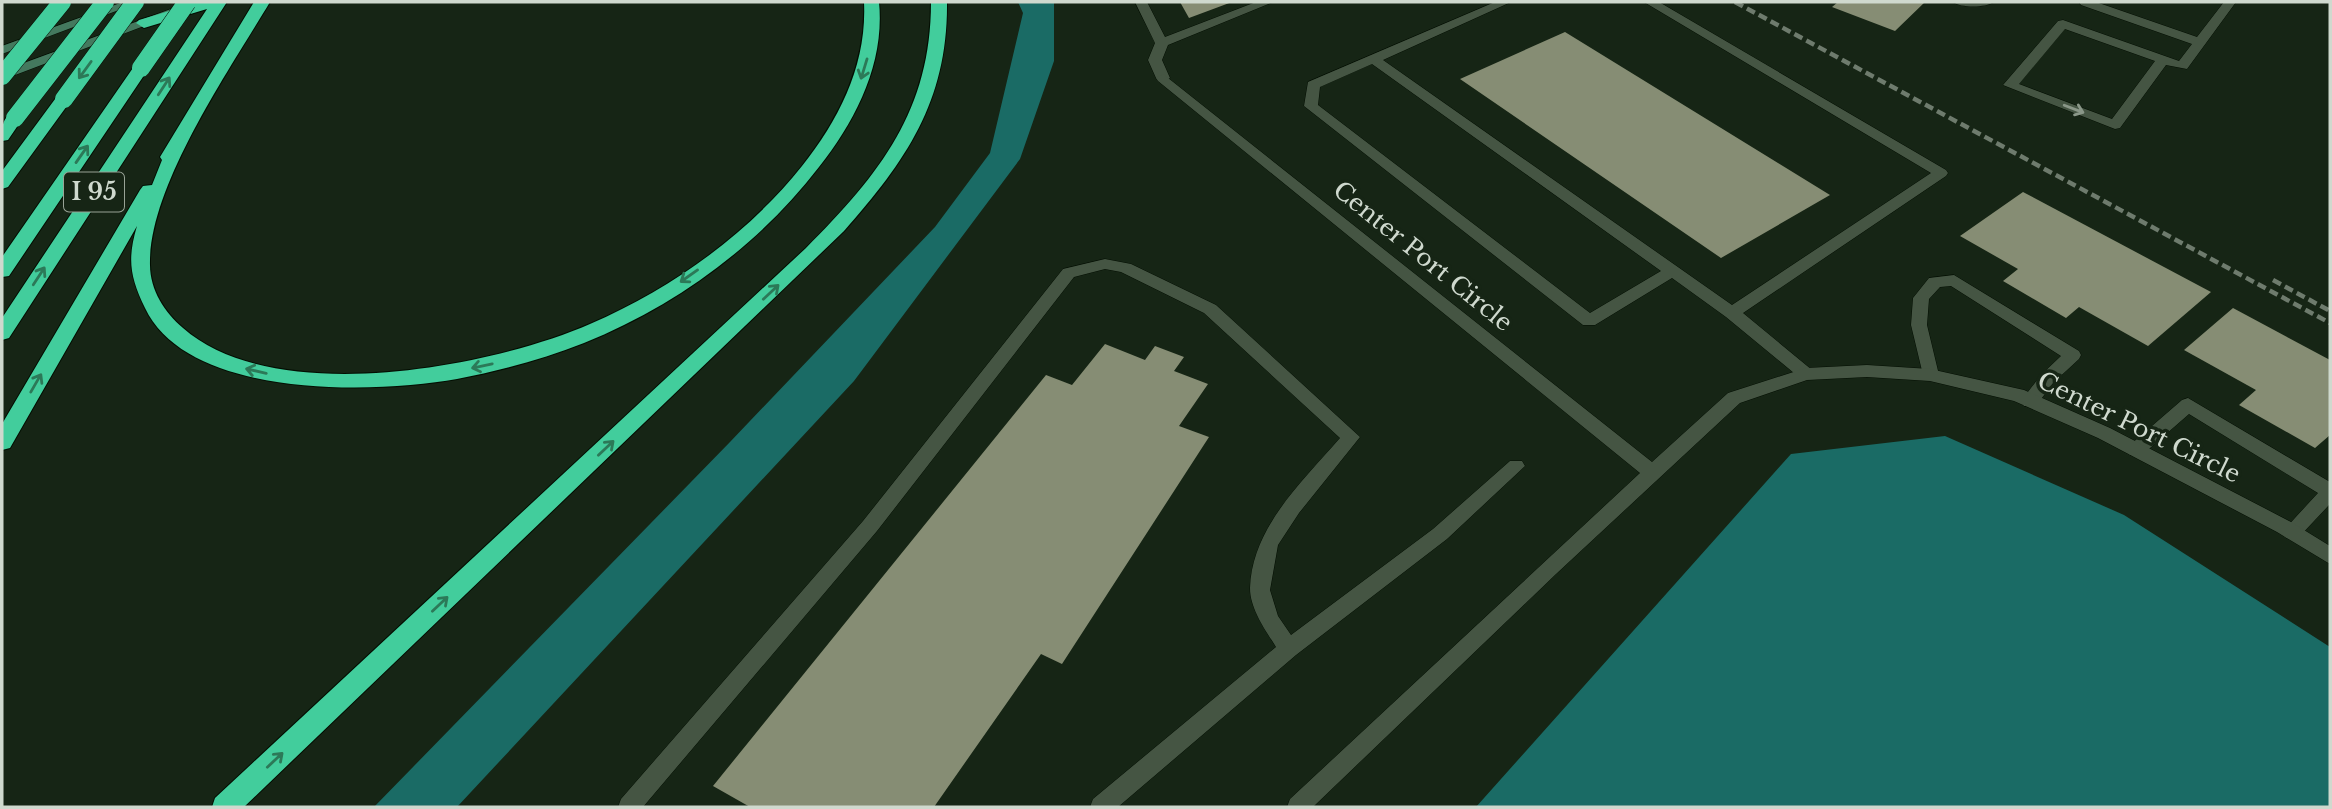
<svg xmlns="http://www.w3.org/2000/svg" width="2332" height="809" viewBox="0 0 2332 809" font-family="'Libre Baskerville',serif">
<style>
.water{fill:#1a6b65}
.building{fill:#868d74}
.lines{fill:none;stroke-linecap:round;stroke-linejoin:round}
.lane-casing{stroke:#030e02;stroke-width:1}
.street-casing{stroke:#030e02;stroke-width:1}
.secondary-casing{stroke:#030e02;stroke-width:1}
.highway-casing{stroke:#030e02;stroke-width:2}
.lane{fill:#455543;fill-rule:evenodd}
.street{fill:#455543;fill-rule:evenodd}
.secondary{fill:#44795e;fill-rule:evenodd}
.highway{fill:#42cd9c;fill-rule:evenodd}
.rail{stroke:#6e7b6d;stroke-width:4.5;stroke-dasharray:9 4.5;stroke-linecap:butt}
.highway-bridge-casing{stroke:#030e02;stroke-width:19;stroke-linecap:butt}
.highway-bridge{stroke:#42cd9c;stroke-width:18}
.oneway{stroke:#2c7958}
.oneway2{stroke:#8a9788}
.labels{text-anchor:middle;dominant-baseline:central;stroke-width:7;stroke-linejoin:round;paint-order:stroke}
.shield{fill:#162515;stroke:#98a396;stroke-width:2}
.shield-label{font-size:23px;font-weight:bold;fill:#cfd9ce}
.street-label{font-size:24px;fill:#cfd9ce;stroke:#162515}
</style>
<rect width="100%" height="100%" fill="#162515"/>
<path class="water" d="M 1018,2 L 1054,2 L 1054,61 L 1020,159 L 854,381 L 457,807 L 374,807 L 730,442 L 935,227 L 990,153 L 1023,13 Z
M 1945,436 L 2124,515 L 2330,647 L 2330,807 L 1476,807 L 1791,454 Z"/>
<path class="building" d="M 1180,2 L 1232,2 L 1189,18 Z
M 1838,2 L 1925,2 L 1895,31 L 1832,7 Z
M 1565,32 L 1830,195 L 1721,258 L 1460,79 Z
M 2023,192 L 2211,292 L 2148,346 L 2079,307 L 2066,318 L 2003,281 L 2018,269 L 1960,236 Z
M 2233,308 L 2330,360 L 2330,435 L 2315,448 L 2239,405 L 2256,390 L 2184,350 Z
M 1105,344 L 1145,360 L 1155,346 L 1184,357 L 1174,371 L 1208,384 L 1179,426 L 1209,437 L 1062,664 L 1041,654 L 934,807 L 750,807 L 713,786 L 1046,375 L 1072,385 Z"/>
<g class="lines">
<g class="lane-casing">
<path id="lane" d="M 1135,2 L 1147,2 L 1165,37 L 1256,2 L 1273,2 L 1168,45 L 1162,60 L 1170,78 L 1163,82 L 1156,78 L 1148,60 L 1155,43 Z
M 1495,2 L 1511,2 L 1383,60 L 1732,305 L 1931,173 L 1644,2 L 1659,2 L 1946,170 L 1948,173 L 1946,176 L 1743,313 L 1812,370 L 1815,374 L 1812,378 L 1800,378 L 1726,317 L 1672,278 L 1595,325 L 1583,325 L 1304,106 L 1308,82 ZM 1372,64 L 1661,271 L 1590,313 L 1318,105 L 1320,87 Z
M 1953,2 L 1994,2 C 1985,8 1961,8 1953,2 Z
M 2079,2 L 2096,2 L 2197,37 L 2224,2 L 2236,2 L 2187,69 L 2166,65 L 2120,128 L 2115,129 L 2003,85 L 2058,21 L 2063,20 L 2179,61 L 2192,44 L 2081,5 ZM 2065,29 L 2155,61 L 2112,119 L 2019,84 Z
M 1105,259 L 1131,264 L 1216,305 L 1360,437 L 1299,513 L 1278,545 L 1270,590 L 1278,616 L 1291,635 L 1433,529 L 1510,461 L 1522,461 L 1525,466 L 1447,539 L 1296,655 L 1118,807 L 1090,807 L 1093,799 L 1276,647 C 1266,631 1250,609 1250,588 C 1252,527 1303,481 1340,438 L 1204,313 L 1121,272 L 1105,269 L 1074,277 L 877,531 L 643,807 L 618,807 L 621,799 L 863,521 L 1063,269 Z
M 1954,275 L 2079,351 L 2081,355 L 2079,359 L 2053,383 L 2036,406 L 2024,406 L 2021,401 L 2041,375 L 2061,356 L 1951,286 L 1940,287 L 1929,299 L 1927,325 L 1939,375 L 1936,379 L 1924,379 L 1911,325 L 1913,298 L 1929,278 Z
M 2188,398 L 2330,482 L 2330,504 L 2299,537 L 2292,540 L 2285,537 L 2282,532 L 2318,493 L 2189,414 L 2142,455 L 2130,455 L 2127,450 L 2130,445 L 2182,400 Z"/>
</g>
<g class="street-casing">
<path id="street" d="M 1163,74 L 1652,462 L 1728,393 L 1806,368 L 1867,365 L 1930,369 L 2024,390 L 2110,428 L 2291,522 L 2330,546 L 2330,564 L 2277,532 L 2098,438 L 2014,401 L 1930,381 L 1867,377 L 1807,380 L 1740,403 L 1556,574 L 1313,807 L 1287,807 L 1290,799 L 1640,473 L 1158,81 L 1156,78 Z"/>
</g>
<g class="secondary-casing">
<path id="secondary" d="M 123,2 L 140,2 L 2,54 L 2,46 Z
M 190,2 L 207,2 L 2,80 L 2,71 Z"/>
</g>
<g class="highway-casing">
<path id="highway" d="M 199,2 L 227,2 L 9,338 L 2,340 L 2,318 L 207,9 L 144,28 L 136,23 L 139,20 Z
M 254,2 L 270,2 C 230,69 148,187 150,265 C 150,290 165,313 183,328 C 274,408 489,368 590,324 C 671,289 747,235 802,166 C 840,118 867,64 864,2 L 879,2 C 885,63 856,120 819,167 C 759,245 676,306 584,343 C 543,359 500,371 457,379 C 373,394 188,399 145,308 C 130,277 127,259 137,226 L 10,448 L 2,450 L 2,424 L 140,190 L 143,186 L 152,185 L 162,160 L 160,157 Z
M 931,2 L 947,2 C 948,100 907,160 844,231 L 244,807 L 212,807 L 215,798 L 806,248 C 880,174 931,110 931,2 Z
M 141,63 L 149,68 L 9,276 L 2,277 L 2,257 L 135,65 Z
M 64,94 L 72,99 L 8,187 L 2,189 L 2,171 L 58,95 Z
M 15,113 L 23,118 L 8,140 L 2,141 C 2,129 1,116 15,113 Z"/>
</g>
<use href="#lane" class="lane"/>
<use href="#street" class="street"/>
<use href="#secondary" class="secondary"/>
<use href="#highway" class="highway"/>
<path class="rail" d="M 1735,2 L 2330,323
M 2273,280 L 2330,311"/>
<g class="highway-bridge-casing">
<path id="highway-bridge" d="M 141,68 L 187,2
M 2,76 L 62,2
M 64,99 L 135,2
M 15,118 L 105,2"/>
</g>
<use href="#highway-bridge" class="highway-bridge"/>
</g>
<defs><path id="oneway-shaft" d="M-6 0H5M1.5-3L5.5 0L1.5 3" fill="none" stroke-width="1.6" stroke-linecap="round" stroke-linejoin="round" transform="scale(1.75)"/></defs>
<g class="oneway">
<use href="#oneway-shaft" transform="translate(864 69) rotate(107)"/>
<use href="#oneway-shaft" transform="translate(85 70) rotate(126)"/>
<use href="#oneway-shaft" transform="translate(164 86) rotate(-57)"/>
<use href="#oneway-shaft" transform="translate(82 154) rotate(-55)"/>
<use href="#oneway-shaft" transform="translate(39 276) rotate(-57)"/>
<use href="#oneway-shaft" transform="translate(689 276) rotate(145)"/>
<use href="#oneway-shaft" transform="translate(771 292) rotate(-43)"/>
<use href="#oneway-shaft" transform="translate(482 366) rotate(168)"/>
<use href="#oneway-shaft" transform="translate(256 371) rotate(-167)"/>
<use href="#oneway-shaft" transform="translate(36 383) rotate(-60)"/>
<use href="#oneway-shaft" transform="translate(606 448) rotate(-43)"/>
<use href="#oneway-shaft" transform="translate(440 604) rotate(-43)"/>
<use href="#oneway-shaft" transform="translate(275 760) rotate(-43)"/>
</g>
<use class="oneway2" href="#oneway-shaft" transform="translate(2074 109) rotate(21)"/>
<g class="labels">
<rect class="shield" x="64" y="172.5" width="60" height="39" rx="5"/>
<g class="shield-label">
<text x="94" y="192">I 95</text>
</g>
<g class="street-label">
<text transform="translate(1423 256) rotate(39)">Center Port Circle</text>
<text transform="translate(2139 427) rotate(26)">Center Port Circle</text>
</g>
</g>
<rect width="2332" height="809" fill="none" stroke="#cfd9ce" stroke-width="7"/>
</svg>
